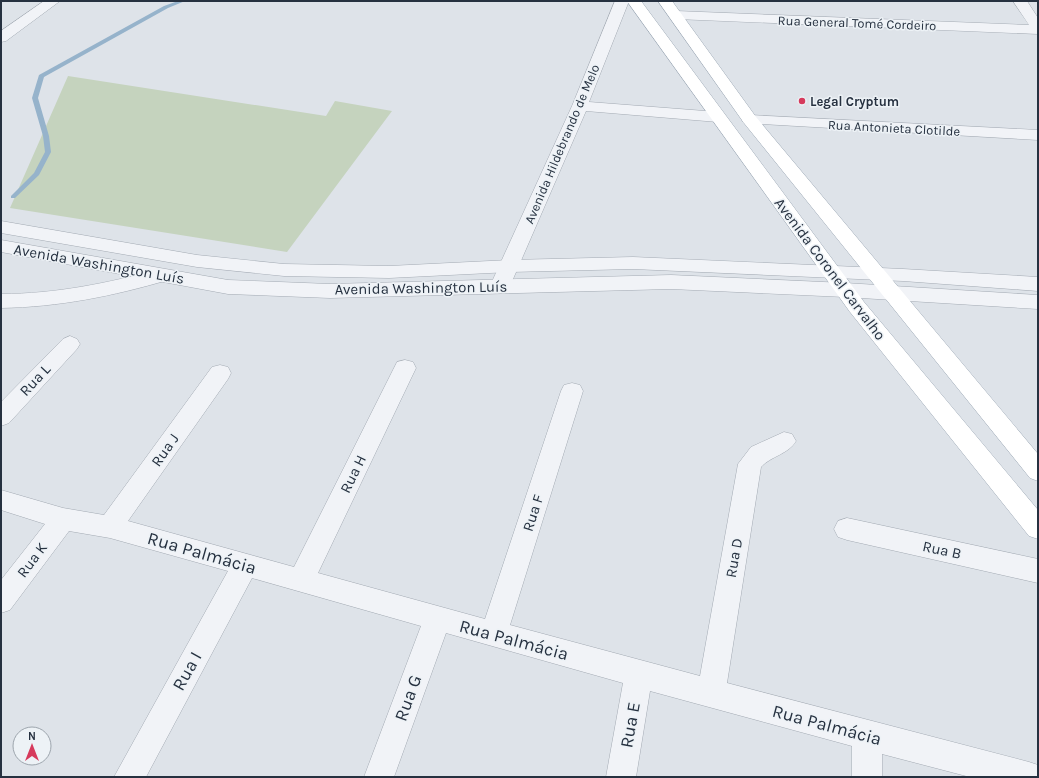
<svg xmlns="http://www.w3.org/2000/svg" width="1039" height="778" viewBox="0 0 1039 778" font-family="Karla,sans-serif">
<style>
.green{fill:#c5d3be}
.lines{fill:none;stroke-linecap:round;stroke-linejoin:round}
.stream{fill:#96b3cb;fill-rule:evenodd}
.minor-casing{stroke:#a3aab3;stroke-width:1}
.tertiary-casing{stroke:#a3aab3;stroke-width:1}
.primary-casing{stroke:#9ca8b5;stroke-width:1}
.minor{fill:#f1f3f7;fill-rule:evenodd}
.tertiary{fill:#f1f3f7;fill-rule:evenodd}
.primary{fill:#fff;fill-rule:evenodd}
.poi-dot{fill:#d63a5c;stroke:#edf2f6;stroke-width:1.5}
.labels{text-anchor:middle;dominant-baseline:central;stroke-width:3;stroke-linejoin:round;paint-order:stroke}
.far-street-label{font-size:13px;fill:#263140;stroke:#edf2f6}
.far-poi-label{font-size:13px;font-weight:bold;fill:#263140;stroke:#edf2f6;text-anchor:start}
.street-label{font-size:15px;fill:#263140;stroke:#edf2f6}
.near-street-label{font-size:18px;fill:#263140;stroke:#edf2f6}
</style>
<rect width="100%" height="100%" fill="#dee3e9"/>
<path class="green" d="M 68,76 L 326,116 L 335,101 L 392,111 L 287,252 L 10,208 Z"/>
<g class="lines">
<path class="stream" d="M 178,1 L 185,1 L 168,8 L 44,77 L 38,98 L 49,136 L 51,152 L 39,175 L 15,198 L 11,198 L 11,196 L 34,173 L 45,152 L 43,136 L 32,98 L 39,75 L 164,6 Z"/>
<g class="minor-casing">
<path id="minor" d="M 44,1 L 60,1 L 6,41 L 1,42 L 1,31 Z
M 615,1 L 629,1 L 589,102 L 718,112 L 724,114 L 726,117 L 724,120 L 718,122 L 586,111 L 510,286 L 507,291 L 500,293 L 493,291 L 490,286 L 572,106 Z
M 1013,1 L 1027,1 L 1038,18 L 1038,34 L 676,19 L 671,18 L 669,15 L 671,12 L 676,11 L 1029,25 Z
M 750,115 L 1038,130 L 1038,140 L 744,123 L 742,120 L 744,117 Z
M 161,269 L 168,270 L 171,275 L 168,280 C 113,296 59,307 1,308 L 1,294 C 56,294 108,283 161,269 Z
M 70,336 L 77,339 L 80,344 L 77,349 L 9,423 L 1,426 L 1,402 L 63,339 Z
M 405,360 L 413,362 L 416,368 L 318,573 L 485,619 L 561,391 L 564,385 L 572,383 L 580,385 L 583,391 L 510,625 L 700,676 L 738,464 L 751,447 L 784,432 L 792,434 L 796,441 C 789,454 771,456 761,467 L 727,683 L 1029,762 L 1038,765 L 1038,777 L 970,777 L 882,754 L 882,777 L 852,777 L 852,746 L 650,691 L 636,777 L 606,777 L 623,683 L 446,633 L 394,777 L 364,777 L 421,626 L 252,578 L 146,777 L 114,777 L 228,571 L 110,538 L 69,531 L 10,610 L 1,613 L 1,580 L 45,524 L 1,510 L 1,490 L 63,508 L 104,515 L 212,367 L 220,365 L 228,367 L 231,373 L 228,379 L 128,521 L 294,567 L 394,368 L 397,362 Z
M 847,518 L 1038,559 L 1038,583 L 847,540 L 838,537 L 834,529 L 838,521 Z"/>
</g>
<g class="tertiary-casing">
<path id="tertiary" d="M 1,221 L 197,255 L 284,264 L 389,266 L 510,260 L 633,257 L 903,269 L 1038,277 L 1038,291 L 903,281 L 633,269 L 510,272 L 389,278 L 284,276 L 197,267 L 1,233 Z
M 1,240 L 228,280 L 330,284 L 671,275 L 845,283 L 1038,295 L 1038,309 L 845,297 L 671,289 L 330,298 L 228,294 L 1,252 Z"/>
</g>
<g class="primary-casing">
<path id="primary" d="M 627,1 L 641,1 L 864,302 L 1038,510 L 1038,539 L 1029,536 L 850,312 Z
M 658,1 L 672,1 L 756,117 L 1038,454 L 1038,481 L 1030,478 L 744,123 Z"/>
</g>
<use href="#minor" class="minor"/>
<use href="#tertiary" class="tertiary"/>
<use href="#primary" class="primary"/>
</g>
<circle class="poi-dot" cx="802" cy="101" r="4"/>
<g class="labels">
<g class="far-street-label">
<text transform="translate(857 23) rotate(2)">Rua General Tomé Cordeiro</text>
<text transform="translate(894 128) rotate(3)">Rua Antonieta Clotilde</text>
<text transform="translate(562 144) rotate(-67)">Avenida Hildebrando de Melo</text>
</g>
<g class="far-poi-label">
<text x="810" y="101">Legal Cryptum</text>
</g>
<g class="street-label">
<text transform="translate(99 264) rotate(10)">Avenida Washington Luís</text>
<text transform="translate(830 269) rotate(53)">Avenida Coronel Carvalho</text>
<text transform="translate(421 288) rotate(-1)">Avenida Washington Luís</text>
<text transform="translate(35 380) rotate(-47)">Rua L</text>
<text transform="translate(165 450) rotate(-55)">Rua J</text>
<text transform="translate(353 474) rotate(-64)">Rua H</text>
<text transform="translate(533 513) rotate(-72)">Rua F</text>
<text transform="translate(942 550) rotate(12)">Rua B</text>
<text transform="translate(734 558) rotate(-80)">Rua D</text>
<text transform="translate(32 560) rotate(-53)">Rua K</text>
</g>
<g class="near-street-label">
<text transform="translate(202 553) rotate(16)">Rua Palmácia</text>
<text transform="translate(514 640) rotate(15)">Rua Palmácia</text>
<text transform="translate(187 671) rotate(-61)">Rua I</text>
<text transform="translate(408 698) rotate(-70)">Rua G</text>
<text transform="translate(630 725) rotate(-80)">Rua E</text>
<text transform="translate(827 725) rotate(15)">Rua Palmácia</text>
</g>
</g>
<rect width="1039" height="778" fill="none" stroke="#263140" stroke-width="4"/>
<g transform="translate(32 746)"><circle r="19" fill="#edf2f6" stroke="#9da5ad"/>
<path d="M0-3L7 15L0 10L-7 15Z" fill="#d63a5c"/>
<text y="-6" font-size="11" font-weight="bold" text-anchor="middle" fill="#263140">N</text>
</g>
</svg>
